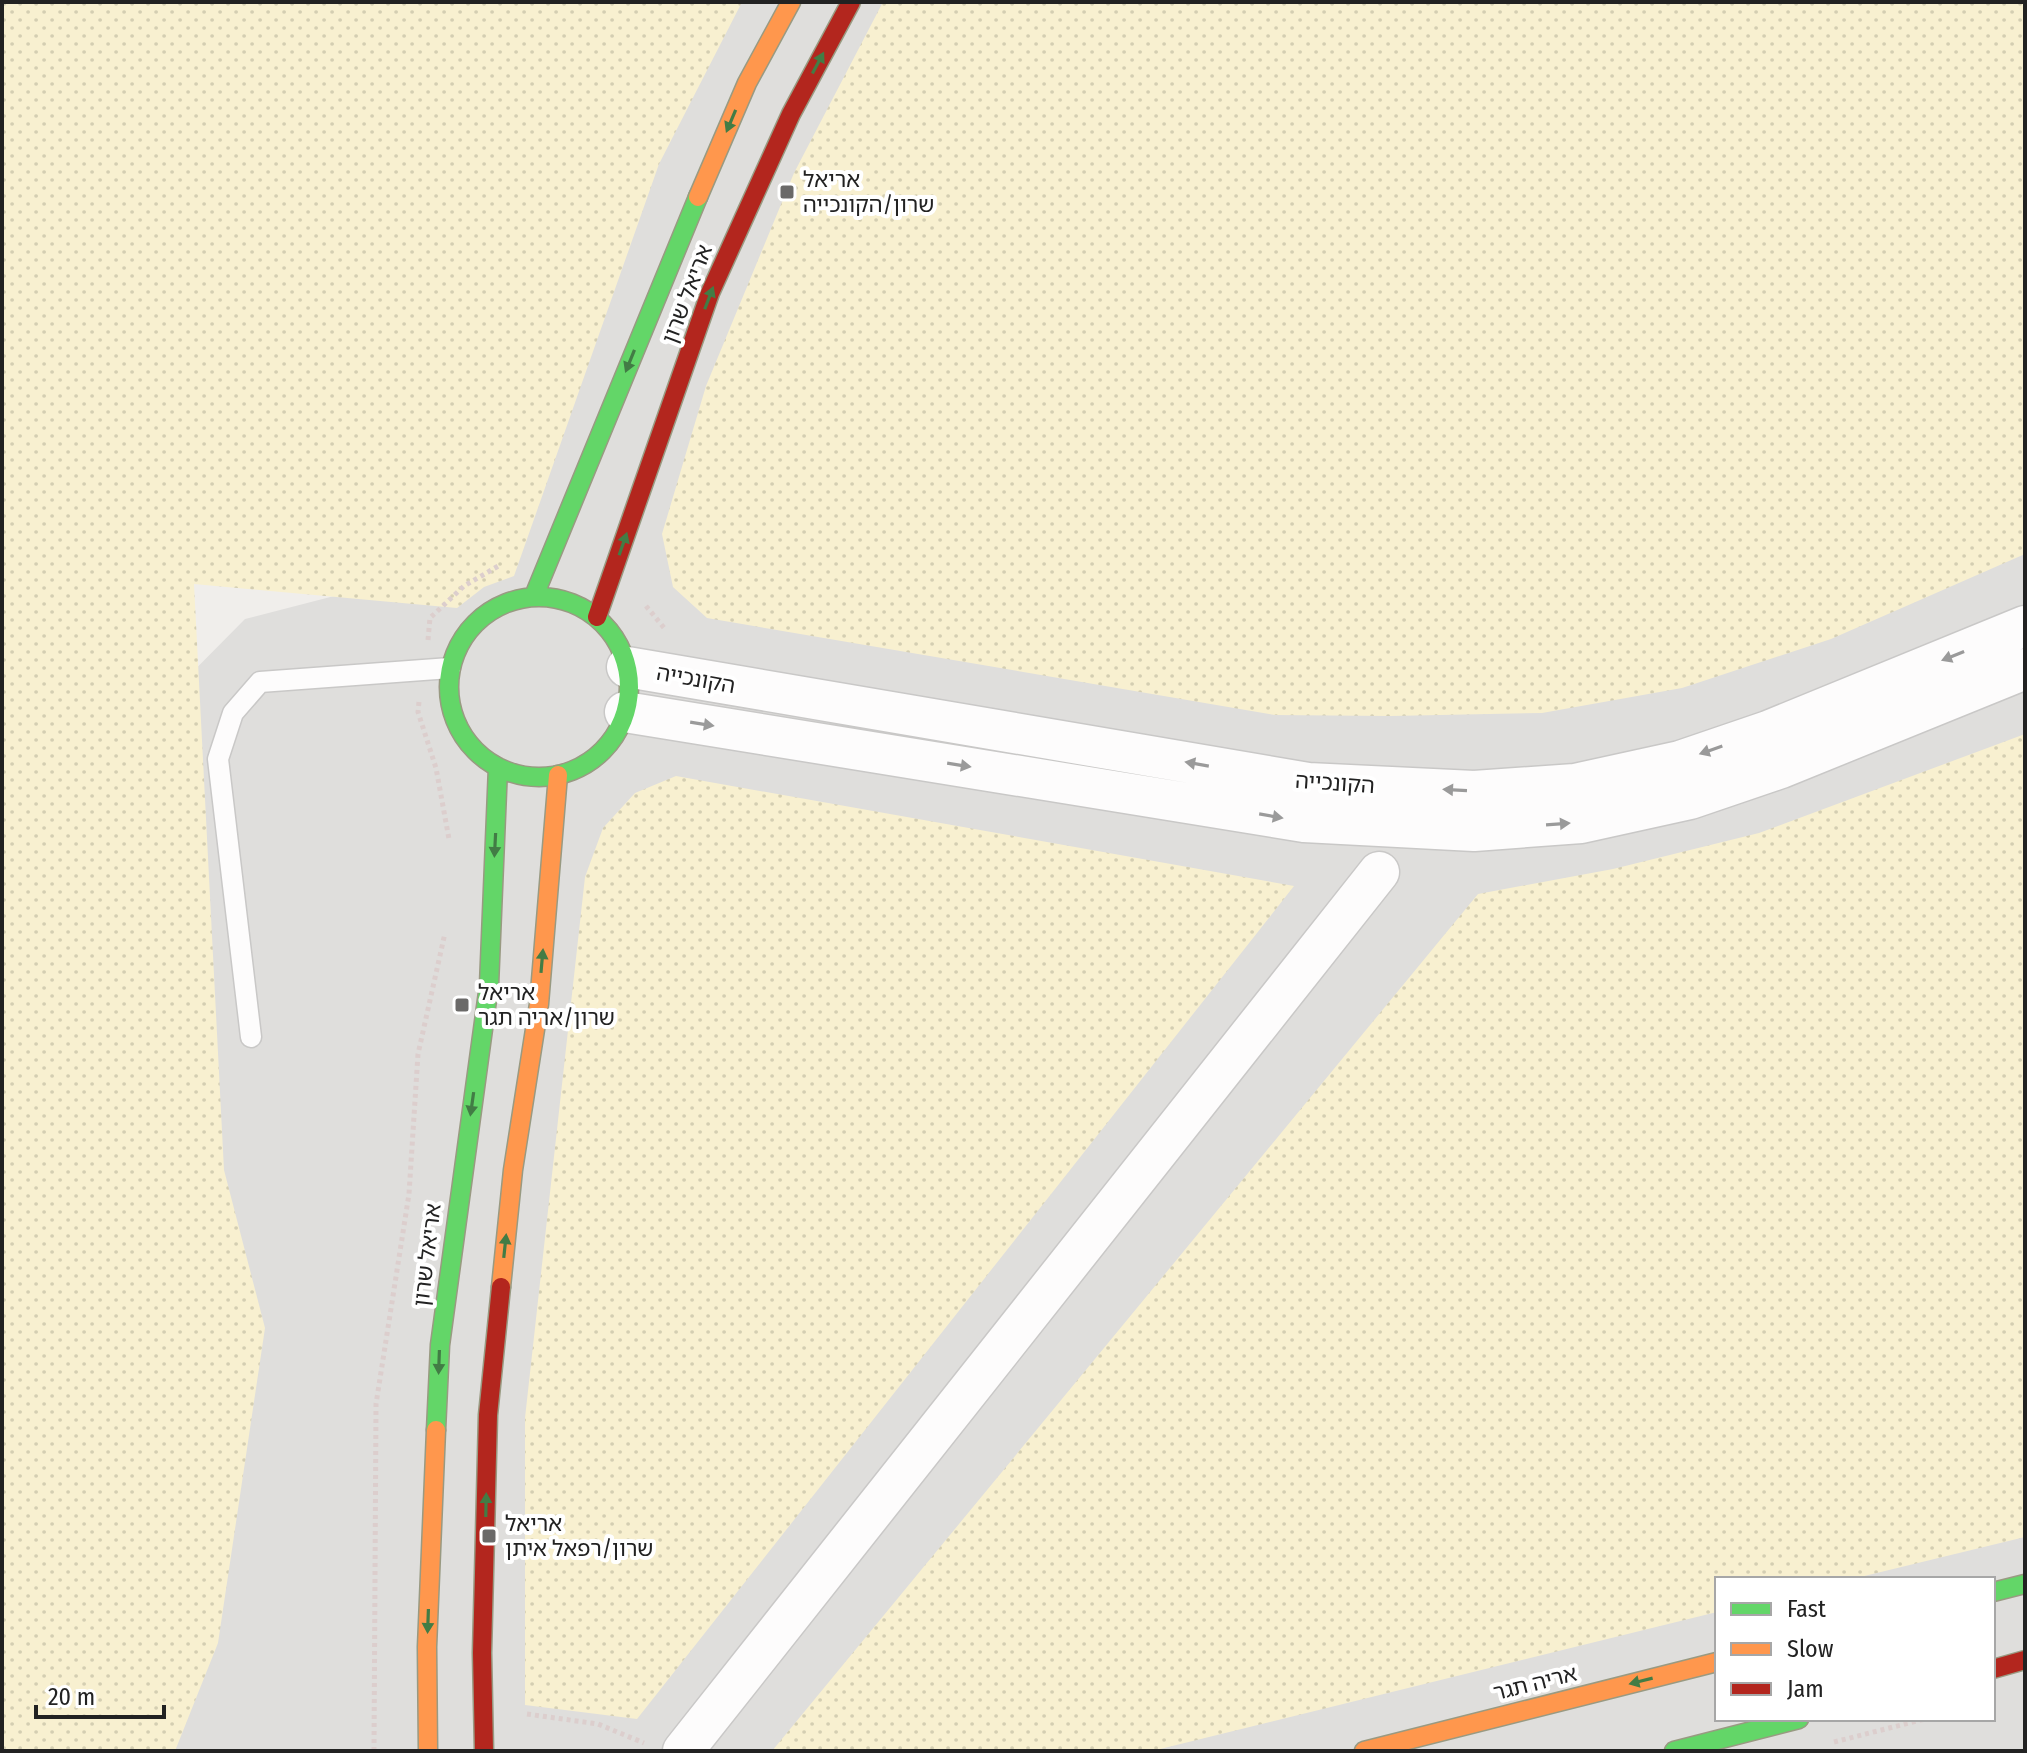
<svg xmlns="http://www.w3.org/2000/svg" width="2027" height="1753" viewBox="0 0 2027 1753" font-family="'Fira Sans Condensed','Noto Sans Hebrew',sans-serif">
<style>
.residential{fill:#dfdedc;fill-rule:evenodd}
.sand{fill:url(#sand-dots)}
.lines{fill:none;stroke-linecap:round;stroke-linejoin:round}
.lane-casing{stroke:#c9c8c7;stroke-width:23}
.street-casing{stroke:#c9c8c7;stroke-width:43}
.fast-casing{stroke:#999a82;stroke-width:21}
.slow-casing{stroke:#999a82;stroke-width:21}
.jam-casing{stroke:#999a82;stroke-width:21}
.path{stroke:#dccecd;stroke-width:5;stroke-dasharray:4 4;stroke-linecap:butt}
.lane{stroke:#fdfcfc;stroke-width:20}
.street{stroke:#fdfcfc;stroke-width:40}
.fast{stroke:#63d668;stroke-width:18}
.slow{stroke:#ff974d;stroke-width:18}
.jam{stroke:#b3261e;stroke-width:18}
.oneway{fill:#427c45}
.oneway2{fill:#9a9a9a}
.poi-dot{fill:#6a6968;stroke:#fff;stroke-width:3}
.labels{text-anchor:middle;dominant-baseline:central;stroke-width:8;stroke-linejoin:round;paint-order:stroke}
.poi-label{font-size:22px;fill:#222;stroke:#fff;text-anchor:start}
.street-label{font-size:22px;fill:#222;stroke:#fff}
</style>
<defs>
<pattern id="sand-dots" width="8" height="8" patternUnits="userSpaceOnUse" patternTransform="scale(2)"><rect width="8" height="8" fill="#f8f0d0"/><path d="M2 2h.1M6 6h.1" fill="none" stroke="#d4ceb2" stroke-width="1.8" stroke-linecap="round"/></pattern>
</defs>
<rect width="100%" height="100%" fill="#f0eeeb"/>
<path class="residential" d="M 693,2 L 2025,2 L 2025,1751 L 146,1751 L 150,715 L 245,619 L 454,565 ZM 1717,1579 L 1993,1579 L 1993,1719 L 1717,1719 Z"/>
<path class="sand" d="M 2,2 L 742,2 L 659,164 L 514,576 L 484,587 L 457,608 L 194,584 L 224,1170 L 265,1328 L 218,1643 L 175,1751 L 2,1751 Z
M 883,2 L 2025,2 L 2025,554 L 1831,639 L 1682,688 L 1542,713 L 1390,716 L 1275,715 L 707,618 L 673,587 L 662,534 L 706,386 L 794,173 Z
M 2025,734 L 2025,1537 L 1852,1579 L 1717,1579 L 1717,1612 L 1152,1751 L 772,1751 L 1478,894 L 1613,869 L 1759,833 Z
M 676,776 L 1294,886 L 637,1719 L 525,1705 L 525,1418 L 585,877 L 603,828 L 635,793 Z"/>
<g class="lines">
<g class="lane-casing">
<path id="lane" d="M 251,1037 L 218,759 L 233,713 L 260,682 L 450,668"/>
</g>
<g class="street-casing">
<path id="street" d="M 627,667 L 1308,783 L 1474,791 L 1575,784 L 1680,761 L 1768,731 L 2025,626
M 625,712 L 1304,822 L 1474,831 L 1581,823 L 1690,799 L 1781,768 L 2025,669
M 683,1751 L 1379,872"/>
</g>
<g class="fast-casing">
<path id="fast" d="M 534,596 L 698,197
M449 687a90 90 0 1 1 180 0a90 90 0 1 1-180 0Z
M 436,1430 L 440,1345 L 489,985 L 498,767
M 1993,1592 L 2025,1584
M 1674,1751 L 1799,1719"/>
</g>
<g class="slow-casing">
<path id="slow" d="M 698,197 L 747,83 L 791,2
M 501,1287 L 513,1170 L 539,1004 L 558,775
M 428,1751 L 427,1647 L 436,1430
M 1364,1751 L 1717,1662"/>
</g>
<g class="jam-casing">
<path id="jam" d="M 597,617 L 710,293 L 791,114 L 851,2
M 1993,1669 L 2025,1660
M 484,1751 L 482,1653 L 488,1415 L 501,1287"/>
</g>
<path class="path" d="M 646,606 L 665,629
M 428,640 L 430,618 L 464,586 L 500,565
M 419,702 L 418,712 L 436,768 L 449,839
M 527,1714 L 598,1724 L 644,1743
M 1834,1742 L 1925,1719
M 374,1751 L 376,1404 L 409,1194 L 418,1054 L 445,933"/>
<use href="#lane" class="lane"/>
<use href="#street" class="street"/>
<use href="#fast" class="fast"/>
<use href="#slow" class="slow"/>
<use href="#jam" class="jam"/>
</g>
<defs><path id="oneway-solid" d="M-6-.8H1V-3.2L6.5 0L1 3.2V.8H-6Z" transform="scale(2)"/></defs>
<g class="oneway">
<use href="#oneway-solid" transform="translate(818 63) rotate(-62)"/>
<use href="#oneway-solid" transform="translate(731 121) rotate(113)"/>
<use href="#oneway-solid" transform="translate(709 298) rotate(-69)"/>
<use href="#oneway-solid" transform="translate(630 361) rotate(112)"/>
<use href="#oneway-solid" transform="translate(623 544) rotate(-71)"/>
<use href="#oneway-solid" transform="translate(495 845) rotate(93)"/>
<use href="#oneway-solid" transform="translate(542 961) rotate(-85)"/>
<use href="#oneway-solid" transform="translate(472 1104) rotate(98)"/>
<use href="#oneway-solid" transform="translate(505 1246) rotate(-84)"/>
<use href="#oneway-solid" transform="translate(439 1362) rotate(92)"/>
<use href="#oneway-solid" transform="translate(486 1505) rotate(-89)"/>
<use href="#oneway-solid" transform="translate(428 1621) rotate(92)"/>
<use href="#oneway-solid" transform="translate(1641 1681) rotate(166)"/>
</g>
<g class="oneway2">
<use href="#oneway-solid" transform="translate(1953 656) rotate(158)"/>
<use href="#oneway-solid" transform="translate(702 724) rotate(9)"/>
<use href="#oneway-solid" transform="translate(1711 750) rotate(161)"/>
<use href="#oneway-solid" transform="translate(1197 764) rotate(-170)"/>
<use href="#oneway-solid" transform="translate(959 765) rotate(9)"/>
<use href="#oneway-solid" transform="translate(1455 790) rotate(-177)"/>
<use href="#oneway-solid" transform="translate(1271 816) rotate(10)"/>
<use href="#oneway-solid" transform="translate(1558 824) rotate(-4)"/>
</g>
<g class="poi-dot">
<rect x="779" y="184" width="16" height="16" rx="4"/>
<rect x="454" y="997" width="16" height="16" rx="4"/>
<rect x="481" y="1528" width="16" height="16" rx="4"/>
</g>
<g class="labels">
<g class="poi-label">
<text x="803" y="179">אריאל<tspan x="803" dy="25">שרון/הקונכייה</tspan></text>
<text x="478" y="992">אריאל<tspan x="478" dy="25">שרון/אריה תגר</tspan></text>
<text x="505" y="1523">אריאל<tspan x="505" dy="25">שרון/רפאל איתן</tspan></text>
</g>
<g class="street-label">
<text transform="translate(687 294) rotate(-69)">אריאל שרון</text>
<text transform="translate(696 679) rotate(10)">הקונכייה</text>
<text transform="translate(1335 783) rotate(4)">הקונכייה</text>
<text transform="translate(427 1255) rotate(-83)">אריאל שרון</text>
<text transform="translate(1535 1683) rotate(-14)">אריה תגר</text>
</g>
</g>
<rect width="2027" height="1753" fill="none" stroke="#222222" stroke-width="8"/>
<rect x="1715" y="1577" width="280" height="144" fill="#ffffff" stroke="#a7a7a7" stroke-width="2"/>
<rect x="1731" y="1603" width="40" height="12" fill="#63d668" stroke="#a7a7a7" stroke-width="2"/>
<text x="1787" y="1617" font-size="24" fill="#222222">Fast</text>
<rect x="1731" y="1643" width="40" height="12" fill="#ff974d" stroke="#a7a7a7" stroke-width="2"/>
<text x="1787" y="1657" font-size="24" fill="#222222">Slow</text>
<rect x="1731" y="1683" width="40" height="12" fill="#b3261e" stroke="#a7a7a7" stroke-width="2"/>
<text x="1787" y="1697" font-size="24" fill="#222222">Jam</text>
<path d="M36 1705v12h128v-12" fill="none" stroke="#222222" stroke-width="4"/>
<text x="48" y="1705" font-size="24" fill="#222222" stroke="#ffffff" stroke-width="6" paint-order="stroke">20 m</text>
</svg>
